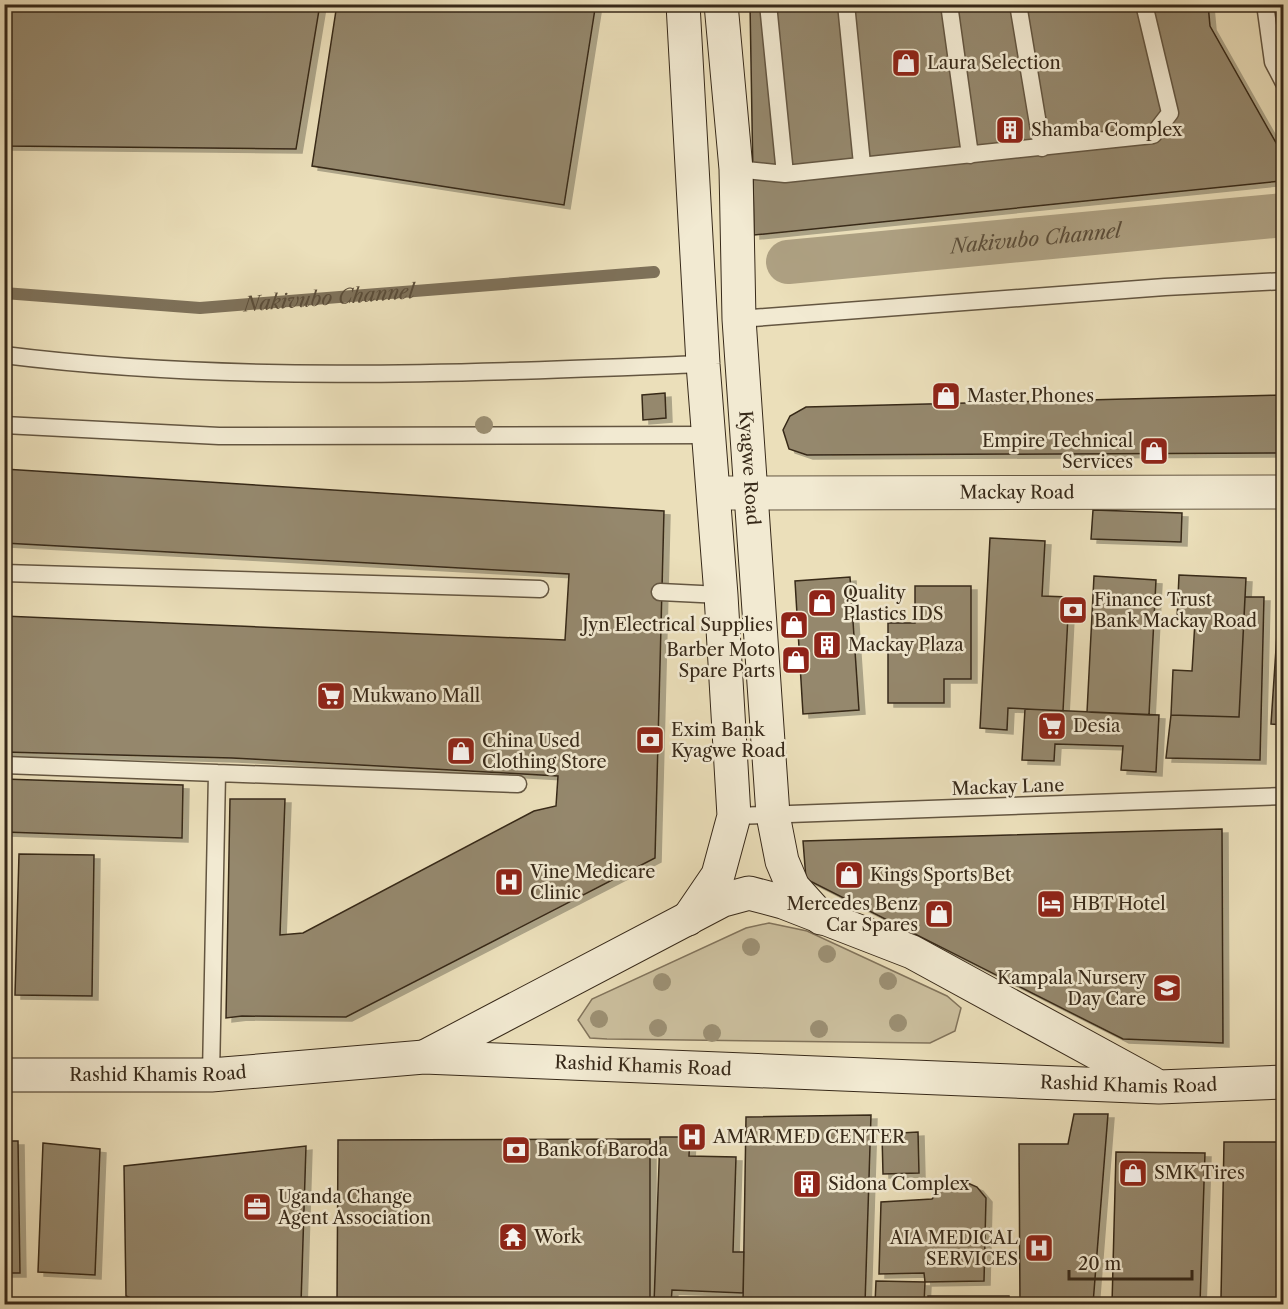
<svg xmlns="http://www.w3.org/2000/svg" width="1288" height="1309" viewBox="0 0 1288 1309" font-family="'Libre Caslon Text',serif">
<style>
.green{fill:#ccc09f;stroke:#82745c;stroke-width:1.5}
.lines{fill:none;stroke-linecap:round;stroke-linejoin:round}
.stream{stroke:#7e7159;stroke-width:12}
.canal{stroke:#aea183;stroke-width:44}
.building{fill:#95886d;stroke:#372919;stroke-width:1.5;filter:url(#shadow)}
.lane-casing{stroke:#645641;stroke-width:19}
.street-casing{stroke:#645641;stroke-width:35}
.secondary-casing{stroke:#372919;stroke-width:35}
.lane{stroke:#f2ead2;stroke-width:16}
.street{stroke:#f2ead2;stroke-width:33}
.secondary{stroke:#f2ead2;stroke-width:33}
.tree{fill:#9c9074}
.labels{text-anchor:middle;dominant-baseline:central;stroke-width:5;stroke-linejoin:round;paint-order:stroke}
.poi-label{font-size:18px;fill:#372919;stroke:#f2ead2;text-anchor:start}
.street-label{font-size:18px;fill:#372919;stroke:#f2ead2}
.water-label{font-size:20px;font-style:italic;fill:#5b4d39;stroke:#f2ead2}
</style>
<defs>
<filter id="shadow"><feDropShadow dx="6" dy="4" stdDeviation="0" flood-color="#0004"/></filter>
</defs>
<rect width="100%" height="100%" fill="#ebdfba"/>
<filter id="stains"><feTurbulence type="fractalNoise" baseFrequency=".00333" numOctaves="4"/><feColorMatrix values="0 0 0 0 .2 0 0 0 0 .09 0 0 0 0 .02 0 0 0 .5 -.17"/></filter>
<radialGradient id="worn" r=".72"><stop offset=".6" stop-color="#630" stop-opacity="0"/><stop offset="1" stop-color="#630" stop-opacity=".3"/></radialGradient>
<path class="green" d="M 769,923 L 807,931 L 947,996 L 961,1008 L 955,1031 L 930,1043 L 607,1039 L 590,1038 L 578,1020 L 592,999 L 746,928 Z"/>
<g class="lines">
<path class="stream" id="s1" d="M 4,293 L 200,308 L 654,272"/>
<path class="canal" id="s2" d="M 788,262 L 1284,215"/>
</g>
<path class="building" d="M 4,4 L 320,4 L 296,149 L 4,146 Z
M 337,4 L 563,4 L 595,9 L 564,205 L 312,166 Z
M 750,4 L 1208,4 L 1210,26 L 1284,157 L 1281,181 L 754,235 Z
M 665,393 L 666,418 L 643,420 L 642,395 Z
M 1284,395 L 1284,453 L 807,455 L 789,449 L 783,430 L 790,416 L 806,407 Z
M 4,469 L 664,511 L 655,858 L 346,1017 L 242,1016 L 226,1018 L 230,799 L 285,799 L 280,935 L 303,933 L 534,811 L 556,806 L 558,776 L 232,758 L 4,752 L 4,616 L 565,640 L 569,574 L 4,543 Z
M 1093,510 L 1182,513 L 1181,542 L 1091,539 Z
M 990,538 L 1045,541 L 1042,596 L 1069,597 L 1063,711 L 1008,708 L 1007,730 L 980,728 Z
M 1282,559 L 1284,559 L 1284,725 L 1271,724 Z
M 1179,575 L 1246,578 L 1239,717 L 1171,715 L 1173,670 L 1192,671 L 1195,621 L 1177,620 Z
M 1094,576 L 1156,580 L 1149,715 L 1087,712 Z
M 850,577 L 859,710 L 803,714 L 795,581 Z
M 915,586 L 971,586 L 971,679 L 944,679 L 944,703 L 888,703 L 888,623 L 915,623 Z
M 1245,597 L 1264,597 L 1260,760 L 1166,758 L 1171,715 L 1239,717 Z
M 1025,709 L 1159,715 L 1156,772 L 1121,770 L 1123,746 L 1055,744 L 1054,761 L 1022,760 Z
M 4,779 L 183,785 L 182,838 L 4,832 Z
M 1222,829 L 1223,1043 L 1123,1039 L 806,879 L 803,841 Z
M 19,854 L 94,855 L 92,996 L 15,995 Z
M 1074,1114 L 1108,1114 L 1093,1304 L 1020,1304 L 1019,1144 L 1068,1144 Z
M 871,1115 L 865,1304 L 743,1304 L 746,1117 Z
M 918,1132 L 919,1173 L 883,1174 L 882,1134 Z
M 660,1137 L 690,1137 L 689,1156 L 736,1157 L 733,1252 L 744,1252 L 743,1293 L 672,1290 L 671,1304 L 654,1304 Z
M 650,1139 L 650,1304 L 337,1304 L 338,1140 Z
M 4,1141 L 18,1141 L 20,1273 L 4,1273 Z
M 1224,1142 L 1284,1142 L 1284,1299 L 1221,1298 Z
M 43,1143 L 100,1149 L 95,1275 L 38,1272 Z
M 306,1146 L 301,1304 L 145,1304 L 126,1296 L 124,1166 Z
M 1116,1152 L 1205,1153 L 1200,1304 L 1112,1304 Z
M 961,1180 L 977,1187 L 986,1198 L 984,1281 L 925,1282 L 924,1273 L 879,1274 L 881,1202 L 932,1199 L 942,1187 Z
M 876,1281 L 925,1282 L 924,1304 L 875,1304 Z
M 928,1296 L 1009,1296 L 1010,1304 L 928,1304 Z"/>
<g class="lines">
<g class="lane-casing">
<path id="lane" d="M 846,4 L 862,164
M 949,4 L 970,155
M 1018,4 L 1042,148
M 1265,4 L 1273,62 L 1284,83
M 736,169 L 785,174 L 768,4
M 785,174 L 1153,135 L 1170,113 L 1144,4
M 739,319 L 1165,287 L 1284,281
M 4,355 C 235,384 471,373 703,364
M 4,425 L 219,436 L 708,435
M 4,573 L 540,589
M 660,592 L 721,595
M 4,765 L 217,773 L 211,1075
M 217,773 L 518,784
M 734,816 L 1284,796"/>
</g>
<g class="street-casing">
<g id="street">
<path id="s3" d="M 714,493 L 1284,492"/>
</g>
</g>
<g class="secondary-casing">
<g id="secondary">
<path d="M 683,4 L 703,364 L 721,595 L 734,816 L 718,875 L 688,919"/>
<path id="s4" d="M 721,4 L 736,169 L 739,319 L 773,815 L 782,861 L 793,887 L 821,918"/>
<path d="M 426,1056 L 723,900 L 749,893 L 783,902 L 912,952 L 1152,1083"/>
<path id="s5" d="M 4,1075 L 211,1075 L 424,1057 L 1159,1087 L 1284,1082"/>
</g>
</g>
<use href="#lane" class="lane"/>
<use href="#street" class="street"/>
<use href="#secondary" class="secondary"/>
</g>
<g class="tree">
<circle cx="484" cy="425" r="9"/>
<circle cx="751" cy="947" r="9"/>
<circle cx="827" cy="954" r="9"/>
<circle cx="888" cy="981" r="9"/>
<circle cx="662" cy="982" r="9"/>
<circle cx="599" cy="1019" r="9"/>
<circle cx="898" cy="1023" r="9"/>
<circle cx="658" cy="1028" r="9"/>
<circle cx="819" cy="1029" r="9"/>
<circle cx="712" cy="1033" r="9"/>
</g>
<defs>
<g id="shop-square" transform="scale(1.5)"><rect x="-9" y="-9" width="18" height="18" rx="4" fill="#8f2418" stroke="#f2ead2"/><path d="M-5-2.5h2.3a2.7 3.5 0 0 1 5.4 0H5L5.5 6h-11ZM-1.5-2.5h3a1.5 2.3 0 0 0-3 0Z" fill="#fff"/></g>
<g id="building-square" transform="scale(1.5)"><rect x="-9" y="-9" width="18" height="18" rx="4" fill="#8f2418" stroke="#f2ead2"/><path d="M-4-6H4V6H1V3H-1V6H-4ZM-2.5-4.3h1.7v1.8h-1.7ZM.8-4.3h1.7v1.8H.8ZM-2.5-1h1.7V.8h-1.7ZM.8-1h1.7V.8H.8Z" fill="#fff"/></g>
<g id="bank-square" transform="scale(1.5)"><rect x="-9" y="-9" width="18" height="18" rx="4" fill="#8f2418" stroke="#f2ead2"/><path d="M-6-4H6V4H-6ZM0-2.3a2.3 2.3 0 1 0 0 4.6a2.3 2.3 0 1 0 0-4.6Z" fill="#fff"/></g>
<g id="supermarket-square" transform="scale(1.5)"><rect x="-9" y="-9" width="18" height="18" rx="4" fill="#8f2418" stroke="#f2ead2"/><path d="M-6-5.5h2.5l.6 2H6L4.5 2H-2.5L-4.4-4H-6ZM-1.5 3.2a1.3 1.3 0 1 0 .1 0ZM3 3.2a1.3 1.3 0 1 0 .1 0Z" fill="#fff"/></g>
<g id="hospital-square" transform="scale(1.5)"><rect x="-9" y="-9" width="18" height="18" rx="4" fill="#8f2418" stroke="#f2ead2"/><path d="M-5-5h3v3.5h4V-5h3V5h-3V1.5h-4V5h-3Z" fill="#fff"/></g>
<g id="hotel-square" transform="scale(1.5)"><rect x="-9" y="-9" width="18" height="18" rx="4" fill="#8f2418" stroke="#f2ead2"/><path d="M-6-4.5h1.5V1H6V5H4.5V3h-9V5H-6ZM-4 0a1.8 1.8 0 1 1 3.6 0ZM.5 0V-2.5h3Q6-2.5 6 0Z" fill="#fff"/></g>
<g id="school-square" transform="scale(1.5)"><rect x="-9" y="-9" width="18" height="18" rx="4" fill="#8f2418" stroke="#f2ead2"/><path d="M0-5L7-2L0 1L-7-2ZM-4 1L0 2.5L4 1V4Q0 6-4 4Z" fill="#fff"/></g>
<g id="office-square" transform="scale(1.5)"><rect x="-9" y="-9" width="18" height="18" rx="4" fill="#8f2418" stroke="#f2ead2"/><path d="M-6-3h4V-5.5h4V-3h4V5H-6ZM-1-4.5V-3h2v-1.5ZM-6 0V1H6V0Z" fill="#fff"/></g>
<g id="temple-square" transform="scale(1.5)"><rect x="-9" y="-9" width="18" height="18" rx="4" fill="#8f2418" stroke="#f2ead2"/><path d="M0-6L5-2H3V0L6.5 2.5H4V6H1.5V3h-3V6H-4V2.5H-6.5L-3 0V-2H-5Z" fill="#fff"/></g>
</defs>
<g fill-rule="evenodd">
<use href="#shop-square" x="906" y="63"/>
<use href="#building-square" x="1010" y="130"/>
<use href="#shop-square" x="946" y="396"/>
<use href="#shop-square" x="1154" y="451"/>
<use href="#shop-square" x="822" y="603"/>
<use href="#bank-square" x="1073" y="610"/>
<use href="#shop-square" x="794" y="625"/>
<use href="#building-square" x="827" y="645"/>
<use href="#shop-square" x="796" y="660"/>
<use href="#supermarket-square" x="331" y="696"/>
<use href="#supermarket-square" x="1052" y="726"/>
<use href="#bank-square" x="650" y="740"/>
<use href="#shop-square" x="461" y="751"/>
<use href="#shop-square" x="849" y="875"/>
<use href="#hospital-square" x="509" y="882"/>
<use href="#hotel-square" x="1051" y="904"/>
<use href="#shop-square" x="939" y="914"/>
<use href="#school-square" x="1167" y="988"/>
<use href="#hospital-square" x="692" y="1137"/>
<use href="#bank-square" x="516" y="1150"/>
<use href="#shop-square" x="1133" y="1173"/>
<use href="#building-square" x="807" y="1184"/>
<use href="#office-square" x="257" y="1207"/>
<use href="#temple-square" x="513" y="1237"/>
<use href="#hospital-square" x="1039" y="1248"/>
</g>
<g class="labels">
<g class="poi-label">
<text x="927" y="63">Laura Selection</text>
<text x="1031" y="130">Shamba Complex</text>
<text x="967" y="396">Master Phones</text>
<text x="1133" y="441" text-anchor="end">Empire Technical<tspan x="1133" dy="21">Services</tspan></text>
<text x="843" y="593">Quality<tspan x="843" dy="21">Plastics IDS</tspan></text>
<text x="1094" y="600">Finance Trust<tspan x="1094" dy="21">Bank Mackay Road</tspan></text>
<text x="773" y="625" text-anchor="end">Jyn Electrical Supplies</text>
<text x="848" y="645">Mackay Plaza</text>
<text x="775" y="650" text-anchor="end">Barber Moto<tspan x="775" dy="21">Spare Parts</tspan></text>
<text x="352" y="696">Mukwano Mall</text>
<text x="1073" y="726">Desia</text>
<text x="671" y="730">Exim Bank<tspan x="671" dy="21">Kyagwe Road</tspan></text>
<text x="482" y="741">China Used<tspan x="482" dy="21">Clothing Store</tspan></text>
<text x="530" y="872">Vine Medicare<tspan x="530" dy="21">Clinic</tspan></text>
<text x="870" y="875">Kings Sports Bet</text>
<text x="918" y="904" text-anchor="end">Mercedes Benz<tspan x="918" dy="21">Car Spares</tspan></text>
<text x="1072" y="904">HBT Hotel</text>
<text x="1146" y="978" text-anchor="end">Kampala Nursery<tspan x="1146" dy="21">Day Care</tspan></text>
<text x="713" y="1137">AMAR MED CENTER</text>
<text x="537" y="1150">Bank of Baroda</text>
<text x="1154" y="1173">SMK Tires</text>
<text x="828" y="1184">Sidona Complex</text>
<text x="278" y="1197">Uganda Change<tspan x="278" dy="21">Agent Association</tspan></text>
<text x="534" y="1237">Work</text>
<text x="1018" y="1238" text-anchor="end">AIA MEDICAL<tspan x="1018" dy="21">SERVICES</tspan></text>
</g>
<g class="street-label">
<text stroke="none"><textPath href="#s4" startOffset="465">Kyagwe Road</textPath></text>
<text stroke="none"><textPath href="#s3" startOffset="303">Mackay Road</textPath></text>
<text transform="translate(1008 787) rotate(-2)">Mackay Lane</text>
<text stroke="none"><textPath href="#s5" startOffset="640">Rashid Khamis Road</textPath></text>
<text stroke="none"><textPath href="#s5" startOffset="154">Rashid Khamis Road</textPath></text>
<text stroke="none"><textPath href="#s5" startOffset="1126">Rashid Khamis Road</textPath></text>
</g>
<g class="water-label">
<text stroke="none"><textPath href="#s2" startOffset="249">Nakivubo Channel</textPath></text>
<text stroke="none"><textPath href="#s1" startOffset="326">Nakivubo Channel</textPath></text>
</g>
</g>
<rect width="1288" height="1309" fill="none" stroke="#ebdfba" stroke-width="24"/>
<rect x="6" y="6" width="1276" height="1297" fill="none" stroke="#372919" stroke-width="3"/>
<rect x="12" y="12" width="1264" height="1285" fill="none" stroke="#372919" stroke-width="1.5"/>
<path d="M1069 1270v9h123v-9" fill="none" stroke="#372919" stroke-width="3"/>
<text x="1078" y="1270" font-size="18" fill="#372919" stroke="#f2ead2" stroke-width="4.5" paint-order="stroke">20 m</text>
<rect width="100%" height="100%" filter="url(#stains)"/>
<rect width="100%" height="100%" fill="url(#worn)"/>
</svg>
